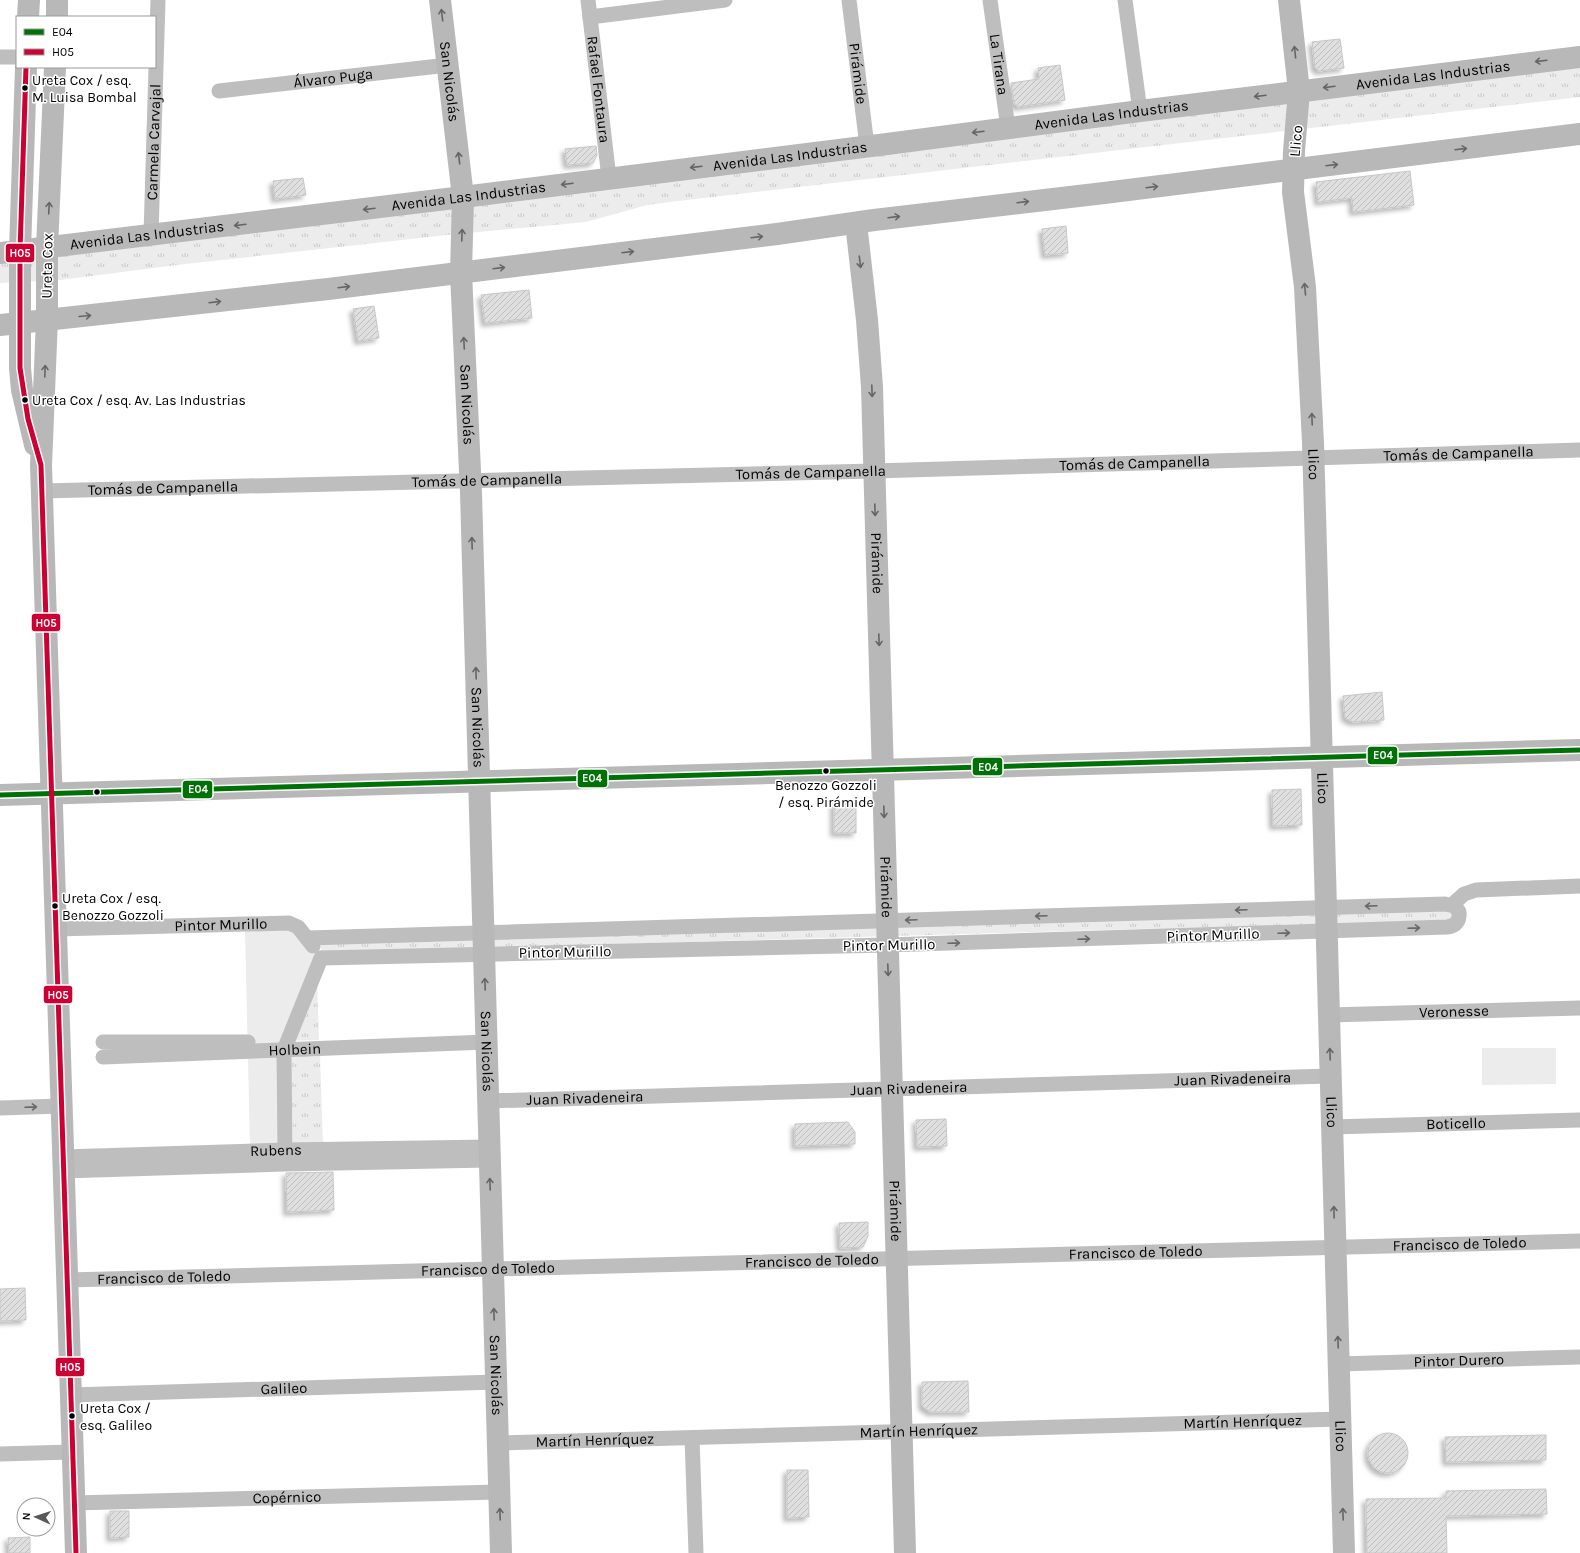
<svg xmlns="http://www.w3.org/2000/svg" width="1580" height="1553" viewBox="0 0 1580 1553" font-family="Karla,sans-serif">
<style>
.grass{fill:url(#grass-tufts)}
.park{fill:#ececec}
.building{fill:url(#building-hatch);stroke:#c7c7c7;filter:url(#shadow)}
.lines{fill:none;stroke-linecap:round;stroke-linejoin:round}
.street{stroke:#bebebe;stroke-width:15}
.secondary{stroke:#b8b8b8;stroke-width:22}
.bus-1-casing{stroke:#fff;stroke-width:8}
.bus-2-casing{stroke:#fff;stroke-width:8}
.bus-1{stroke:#007106;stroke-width:5}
.bus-2{stroke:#c03;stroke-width:5}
.oneway{stroke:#656565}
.oneway2{stroke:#686868}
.bus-dot{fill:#000;stroke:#fff;stroke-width:1.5}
.labels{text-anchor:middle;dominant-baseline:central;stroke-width:3;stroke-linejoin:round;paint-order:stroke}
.bus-label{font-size:14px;fill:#000;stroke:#fff;text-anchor:start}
.street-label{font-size:15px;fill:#000;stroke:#fff}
.line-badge{stroke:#fff;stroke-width:1.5}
.badge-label{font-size:11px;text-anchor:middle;font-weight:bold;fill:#fff}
</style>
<defs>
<pattern id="grass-tufts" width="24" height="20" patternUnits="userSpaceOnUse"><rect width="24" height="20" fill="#ececec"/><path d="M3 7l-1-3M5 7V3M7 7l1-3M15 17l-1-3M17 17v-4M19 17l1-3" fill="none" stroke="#c9c9c9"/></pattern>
<pattern id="building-hatch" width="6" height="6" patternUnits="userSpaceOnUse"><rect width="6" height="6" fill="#dfdfdf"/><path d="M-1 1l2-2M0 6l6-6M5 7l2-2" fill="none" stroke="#bebebe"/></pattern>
<filter id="shadow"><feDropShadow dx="-3.5" dy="3.5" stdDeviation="2" flood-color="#0004"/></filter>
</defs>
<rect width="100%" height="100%" fill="#fff"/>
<path class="grass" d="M 1580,66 L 1580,97 L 678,201 L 647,205 L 586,222 L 447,235 L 185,264 L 60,280 L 0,283 L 0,259 Z
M 1443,909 L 1452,912 L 1452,920 L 508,947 L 324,954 L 320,947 L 323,944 Z
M 317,980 L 319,1040 L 291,1041 Z
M 320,1054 L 323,1146 L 293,1147 L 291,1055 Z"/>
<path class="park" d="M 245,929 L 293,929 L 318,960 L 279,1045 L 283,1146 L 250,1148 Z
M 1482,1048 L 1556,1048 L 1556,1084 L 1482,1085 Z"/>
<path class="building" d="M 1340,39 L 1344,68 L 1319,71 L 1315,68 L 1312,42 Z
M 1060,65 L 1065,100 L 1017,107 L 1014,103 L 1011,83 L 1039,79 L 1038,68 Z
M 596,146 L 597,155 L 593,163 L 567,165 L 565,149 Z
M 1410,171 L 1414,205 L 1353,212 L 1352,198 L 1318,202 L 1316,182 Z
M 303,178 L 306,195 L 275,199 L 273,181 Z
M 1066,226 L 1068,253 L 1045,255 L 1042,229 Z
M 529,290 L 532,318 L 485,323 L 481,295 Z
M 374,306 L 379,338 L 358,341 L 353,309 Z
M 1382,692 L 1384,720 L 1353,722 L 1345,718 L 1343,696 Z
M 1301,789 L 1302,825 L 1273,826 L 1272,790 Z
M 834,803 L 856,803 L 856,833 L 834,833 Z
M 946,1119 L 947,1146 L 917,1147 L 916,1120 Z
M 848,1122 L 855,1132 L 855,1144 L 795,1146 L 795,1124 Z
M 333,1172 L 334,1210 L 287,1212 L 286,1173 Z
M 868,1222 L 868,1236 L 863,1247 L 840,1248 L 839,1223 Z
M 25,1288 L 26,1320 L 0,1321 L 0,1289 Z
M 968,1381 L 969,1412 L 930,1412 L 922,1406 L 922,1382 Z
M1368 1453a20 20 0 1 1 40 0a20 20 0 1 1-40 0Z
M 1546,1435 L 1546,1460 L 1446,1462 L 1445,1437 Z
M 787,1470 L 808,1470 L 809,1517 L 787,1518 Z
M 1546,1489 L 1547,1514 L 1446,1516 L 1447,1553 L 1367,1553 L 1366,1499 L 1446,1498 L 1446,1491 Z
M 110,1511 L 129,1511 L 129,1537 L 110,1538 Z
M 30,1537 L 30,1553 L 9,1553 L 8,1538 Z"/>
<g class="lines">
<g class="street">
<path id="s1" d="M 588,0 L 609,178"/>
<path id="s2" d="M 849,0 L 867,146"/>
<path id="s3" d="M 990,0 L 1008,128"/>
<path d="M 1125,0 L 1140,111"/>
<path d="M 590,17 L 725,0"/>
<path d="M 0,57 L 17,57"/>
<path id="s4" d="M 219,91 L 448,65"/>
<path id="s5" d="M 151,235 L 158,0"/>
<path id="s6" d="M 42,491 L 874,471 L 1580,450"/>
<path d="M 1452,905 L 1464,894 L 1476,890 L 1580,886"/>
<path id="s7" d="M 56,929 L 289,923 L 298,927 L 313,946"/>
<path d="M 308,938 L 1445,904 L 1455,906 L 1459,912 C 1460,921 1456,926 1447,927 L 887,945 L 321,958"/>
<path id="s8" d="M 1329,1015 L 1580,1008"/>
<path d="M 103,1042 L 248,1042"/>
<path id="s9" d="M 103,1057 L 487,1042"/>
<path id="s10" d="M 488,1101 L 1330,1076"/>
<path d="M 0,1108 L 61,1106"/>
<path id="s11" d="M 1332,1127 L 1580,1120"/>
<path d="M 285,1150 L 284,1050 L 321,958"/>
<path id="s12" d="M 63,1157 L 285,1150 L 489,1147"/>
<path d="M 63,1171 L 285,1164 L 489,1160"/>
<path id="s13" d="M 67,1280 L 1580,1241"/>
<path id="s14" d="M 1338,1364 L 1580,1357"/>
<path id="s15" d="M 71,1395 L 496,1382"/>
<path d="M 692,1438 L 696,1553"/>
<path id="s16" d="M 498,1443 L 1340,1419"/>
<path d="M 0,1454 L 72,1452"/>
<path id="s17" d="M 74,1503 L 499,1492"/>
</g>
<g class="secondary">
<path id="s18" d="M 440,0 L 463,197 L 461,273 L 471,493 L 501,1553"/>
<path id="s19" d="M 1289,0 L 1299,91 L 1294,151 L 1293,192 L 1305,287 L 1313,442 L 1344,1553"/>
<path d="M 28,17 L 29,0"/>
<path d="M 57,17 L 57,0"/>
<path d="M 26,67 L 20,251 L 20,368 L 22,390 L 35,445"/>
<path d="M 55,67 L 47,247 L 47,319 L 41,465 L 76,1553"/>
<path id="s20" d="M 856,223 L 867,320 L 872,387 L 905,1553"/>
<path id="s21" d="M 0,253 L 463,197 L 887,144 L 1140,111 L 1580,57"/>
<path d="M 0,325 L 328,289 L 777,234 L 874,220 L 1104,193 L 1580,134"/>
<path d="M 0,795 L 1580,750"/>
</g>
<g class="bus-1-casing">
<path id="bus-1" d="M 0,795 L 1580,750"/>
</g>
<g class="bus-2-casing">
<path id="bus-2" d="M 26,67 L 20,251 L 20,368 L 28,419 L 41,465 L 76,1553"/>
</g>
<use href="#bus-1" class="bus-1"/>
<use href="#bus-2" class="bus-2"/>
</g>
<defs><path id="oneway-shaft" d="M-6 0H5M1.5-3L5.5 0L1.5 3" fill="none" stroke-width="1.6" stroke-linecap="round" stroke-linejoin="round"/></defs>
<g class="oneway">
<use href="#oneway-shaft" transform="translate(442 15) rotate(-97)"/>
<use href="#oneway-shaft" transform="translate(1295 52) rotate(-96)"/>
<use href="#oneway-shaft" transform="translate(1541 61) rotate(173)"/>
<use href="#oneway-shaft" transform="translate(1329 87) rotate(173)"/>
<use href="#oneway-shaft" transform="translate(1260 96) rotate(173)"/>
<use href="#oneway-shaft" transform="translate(978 132) rotate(173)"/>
<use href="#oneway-shaft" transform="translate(1461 149) rotate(-7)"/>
<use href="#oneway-shaft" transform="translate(459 158) rotate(-97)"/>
<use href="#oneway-shaft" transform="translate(1332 165) rotate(-7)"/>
<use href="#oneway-shaft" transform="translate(696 167) rotate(173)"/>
<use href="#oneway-shaft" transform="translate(567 184) rotate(173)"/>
<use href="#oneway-shaft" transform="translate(1152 187) rotate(-7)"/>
<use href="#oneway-shaft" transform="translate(1023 202) rotate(-7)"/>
<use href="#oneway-shaft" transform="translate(49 208) rotate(-87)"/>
<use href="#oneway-shaft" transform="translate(369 209) rotate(173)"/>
<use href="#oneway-shaft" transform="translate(894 217) rotate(-7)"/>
<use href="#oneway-shaft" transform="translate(240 225) rotate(173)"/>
<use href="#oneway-shaft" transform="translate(462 235) rotate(-88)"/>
<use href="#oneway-shaft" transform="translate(757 237) rotate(-7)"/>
<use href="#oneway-shaft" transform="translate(628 252) rotate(-7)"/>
<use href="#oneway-shaft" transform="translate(860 262) rotate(83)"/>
<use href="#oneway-shaft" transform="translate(499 268) rotate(-7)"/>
<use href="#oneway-shaft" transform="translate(344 287) rotate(-7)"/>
<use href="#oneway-shaft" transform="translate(1305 289) rotate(-95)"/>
<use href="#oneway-shaft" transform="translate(215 302) rotate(-7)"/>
<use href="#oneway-shaft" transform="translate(85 316) rotate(-5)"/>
<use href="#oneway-shaft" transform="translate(464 343) rotate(-93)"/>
<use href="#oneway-shaft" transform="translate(45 371) rotate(-88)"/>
<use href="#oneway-shaft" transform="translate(872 391) rotate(88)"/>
<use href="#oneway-shaft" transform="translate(1312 419) rotate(-92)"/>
<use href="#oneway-shaft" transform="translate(875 510) rotate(88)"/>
<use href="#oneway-shaft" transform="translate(472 543) rotate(-92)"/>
<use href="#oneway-shaft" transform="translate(879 640) rotate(88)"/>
<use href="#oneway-shaft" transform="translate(476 673) rotate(-92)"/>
<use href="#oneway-shaft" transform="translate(884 812) rotate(88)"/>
<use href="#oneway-shaft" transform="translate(888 970) rotate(88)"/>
<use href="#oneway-shaft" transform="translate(485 984) rotate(-92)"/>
<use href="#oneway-shaft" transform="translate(1330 1054) rotate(-92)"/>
<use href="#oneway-shaft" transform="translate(490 1184) rotate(-92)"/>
<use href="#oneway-shaft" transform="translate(1334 1212) rotate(-91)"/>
<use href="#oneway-shaft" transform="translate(494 1314) rotate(-92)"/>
<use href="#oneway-shaft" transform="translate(1338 1342) rotate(-92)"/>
<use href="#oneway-shaft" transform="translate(500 1514) rotate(-92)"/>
<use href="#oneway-shaft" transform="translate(1343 1514) rotate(-92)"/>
</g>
<g class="oneway2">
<use href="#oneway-shaft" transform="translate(1371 906) rotate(178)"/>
<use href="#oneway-shaft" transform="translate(1241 910) rotate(178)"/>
<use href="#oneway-shaft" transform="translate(1041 916) rotate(178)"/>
<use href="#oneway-shaft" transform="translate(911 920) rotate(178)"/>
<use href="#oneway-shaft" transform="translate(1414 928) rotate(-2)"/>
<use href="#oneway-shaft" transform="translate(1284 933) rotate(-2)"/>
<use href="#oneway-shaft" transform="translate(1084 939) rotate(-2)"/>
<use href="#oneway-shaft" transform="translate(954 943) rotate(-2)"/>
<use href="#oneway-shaft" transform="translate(31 1107) rotate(-2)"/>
</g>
<g class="bus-dot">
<circle cx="25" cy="88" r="3.5"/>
<circle cx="25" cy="400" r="3.5"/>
<circle cx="826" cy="771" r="3.5"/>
<circle cx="97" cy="792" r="3.5"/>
<circle cx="55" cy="906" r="3.5"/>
<circle cx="72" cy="1416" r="3.5"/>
</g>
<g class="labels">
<g class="bus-label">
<text x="32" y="80">Ureta Cox / esq.<tspan x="32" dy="17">M. Luisa Bombal</tspan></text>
<text x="32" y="400">Ureta Cox / esq. Av. Las Industrias</text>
<text x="826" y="785" text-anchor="middle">Benozzo Gozzoli<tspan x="826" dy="17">/ esq. Pirámide</tspan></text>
<text x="62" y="898">Ureta Cox / esq.<tspan x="62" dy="17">Benozzo Gozzoli</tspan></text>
<text x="80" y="1408">Ureta Cox /<tspan x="80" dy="17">esq. Galileo</tspan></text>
</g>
<g class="street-label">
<text stroke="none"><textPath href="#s3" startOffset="65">La Tirana</textPath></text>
<text stroke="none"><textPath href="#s2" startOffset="74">Pirámide</textPath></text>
<text stroke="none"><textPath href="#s21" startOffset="1444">Avenida Las Industrias</textPath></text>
<text stroke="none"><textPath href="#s4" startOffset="115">Álvaro Puga</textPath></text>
<text stroke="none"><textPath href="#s18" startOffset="82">San Nicolás</textPath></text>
<text stroke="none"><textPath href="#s1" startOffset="90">Rafael Fontaura</textPath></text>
<text stroke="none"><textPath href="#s21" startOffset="1120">Avenida Las Industrias</textPath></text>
<text transform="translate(1296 141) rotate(-85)">Llico</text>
<text stroke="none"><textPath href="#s5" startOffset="93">Carmela Carvajal</textPath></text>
<text stroke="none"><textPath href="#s21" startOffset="796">Avenida Las Industrias</textPath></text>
<text stroke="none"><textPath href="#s21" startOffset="472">Avenida Las Industrias</textPath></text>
<text stroke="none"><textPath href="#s21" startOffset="148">Avenida Las Industrias</textPath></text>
<text transform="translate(47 266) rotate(-89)">Ureta Cox</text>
<text stroke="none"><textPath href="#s18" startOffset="406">San Nicolás</textPath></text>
<text stroke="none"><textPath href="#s6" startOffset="1417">Tomás de Campanella</textPath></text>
<text stroke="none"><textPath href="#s6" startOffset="1093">Tomás de Campanella</textPath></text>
<text stroke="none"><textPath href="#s19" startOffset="466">Llico</textPath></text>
<text stroke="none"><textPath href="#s6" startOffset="769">Tomás de Campanella</textPath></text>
<text stroke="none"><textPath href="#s6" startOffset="445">Tomás de Campanella</textPath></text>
<text stroke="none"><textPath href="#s6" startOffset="121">Tomás de Campanella</textPath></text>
<text stroke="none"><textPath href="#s20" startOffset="341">Pirámide</textPath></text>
<text stroke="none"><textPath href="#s18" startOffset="729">San Nicolás</textPath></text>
<text stroke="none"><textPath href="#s19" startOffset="790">Llico</textPath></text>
<text stroke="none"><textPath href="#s20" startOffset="665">Pirámide</textPath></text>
<text stroke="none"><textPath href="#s7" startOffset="165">Pintor Murillo</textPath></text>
<text transform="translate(1213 935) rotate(-2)">Pintor Murillo</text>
<text transform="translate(889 945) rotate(-1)">Pintor Murillo</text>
<text transform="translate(565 952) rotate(-1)">Pintor Murillo</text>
<text stroke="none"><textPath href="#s8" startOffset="125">Veronesse</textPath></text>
<text stroke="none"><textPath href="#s9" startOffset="192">Holbein</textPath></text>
<text stroke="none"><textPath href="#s18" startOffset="1053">San Nicolás</textPath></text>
<text stroke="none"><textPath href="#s10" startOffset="745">Juan Rivadeneira</textPath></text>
<text stroke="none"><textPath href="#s10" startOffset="421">Juan Rivadeneira</textPath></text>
<text stroke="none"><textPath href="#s10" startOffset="97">Juan Rivadeneira</textPath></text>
<text stroke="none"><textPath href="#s19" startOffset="1114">Llico</textPath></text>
<text stroke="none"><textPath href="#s11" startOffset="124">Boticello</textPath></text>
<text stroke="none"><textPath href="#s12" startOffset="213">Rubens</textPath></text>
<text stroke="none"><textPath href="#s20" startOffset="989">Pirámide</textPath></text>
<text stroke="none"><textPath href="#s13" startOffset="1393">Francisco de Toledo</textPath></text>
<text stroke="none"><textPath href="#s13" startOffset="1069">Francisco de Toledo</textPath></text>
<text stroke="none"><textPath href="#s13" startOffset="745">Francisco de Toledo</textPath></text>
<text stroke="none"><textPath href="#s13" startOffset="421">Francisco de Toledo</textPath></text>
<text stroke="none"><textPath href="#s13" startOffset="97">Francisco de Toledo</textPath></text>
<text stroke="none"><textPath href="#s14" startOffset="121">Pintor Durero</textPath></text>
<text stroke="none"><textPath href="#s18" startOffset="1377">San Nicolás</textPath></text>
<text stroke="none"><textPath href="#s15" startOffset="213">Galileo</textPath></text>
<text stroke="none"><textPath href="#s16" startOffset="745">Martín Henríquez</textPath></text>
<text stroke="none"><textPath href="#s16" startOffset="421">Martín Henríquez</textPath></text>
<text stroke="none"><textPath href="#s19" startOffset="1438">Llico</textPath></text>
<text stroke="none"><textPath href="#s16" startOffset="97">Martín Henríquez</textPath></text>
<text stroke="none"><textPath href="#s17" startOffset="213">Copérnico</textPath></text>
</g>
</g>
<g class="line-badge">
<rect x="5" y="243" width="30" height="20" rx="4" fill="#c03"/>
<rect x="31" y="613" width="30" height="19" rx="4" fill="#c03"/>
<rect x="1367" y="746" width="31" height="19" rx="4" fill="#007106"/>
<rect x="972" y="757" width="31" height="19" rx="4" fill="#007106"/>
<rect x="577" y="769" width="31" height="19" rx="4" fill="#007106"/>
<rect x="182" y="780" width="31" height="19" rx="4" fill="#007106"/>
<rect x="43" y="985" width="30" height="19" rx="4" fill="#c03"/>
<rect x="55" y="1357" width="30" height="20" rx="4" fill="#c03"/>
</g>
<g class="badge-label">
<text x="20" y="257">H05</text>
<text x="46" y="627">H05</text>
<text x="1383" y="759">E04</text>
<text x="988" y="771">E04</text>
<text x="592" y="782">E04</text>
<text x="198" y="793">E04</text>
<text x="58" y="999">H05</text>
<text x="70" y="1371">H05</text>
</g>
<rect x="16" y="16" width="140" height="52" fill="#ffffff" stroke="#999999"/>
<rect x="24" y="29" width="20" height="6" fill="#007106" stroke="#999999"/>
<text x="52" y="36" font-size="12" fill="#000000">E04</text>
<rect x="24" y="49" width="20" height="6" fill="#cc0033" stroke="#999999"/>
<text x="52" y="56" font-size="12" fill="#000000">H05</text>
<g transform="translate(36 1517) rotate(273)"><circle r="19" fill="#ffffff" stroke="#999999"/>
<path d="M0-3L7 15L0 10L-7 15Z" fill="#595959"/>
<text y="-6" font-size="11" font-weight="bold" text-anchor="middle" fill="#000000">N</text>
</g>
</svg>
